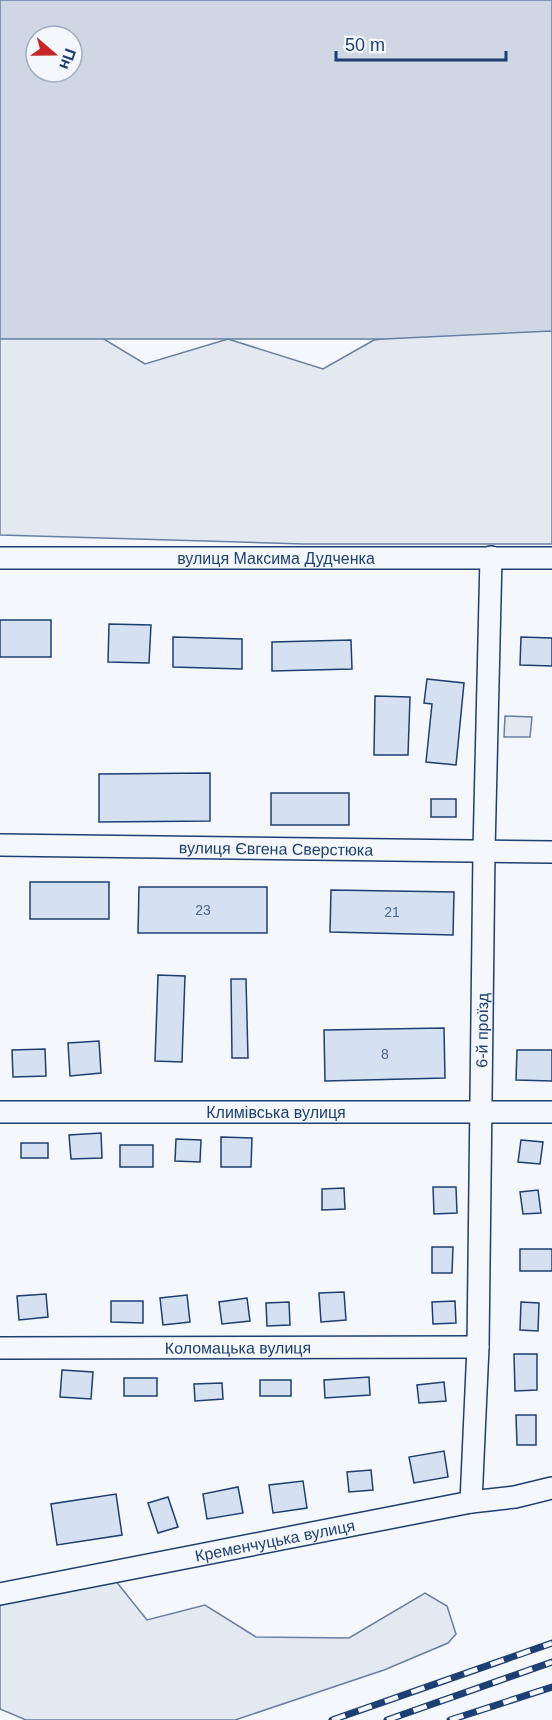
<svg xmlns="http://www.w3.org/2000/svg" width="552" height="1720" viewBox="0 0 552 1720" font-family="Helvetica,sans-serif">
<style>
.green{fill:#e3e9f0;stroke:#687fa3;stroke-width:1.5}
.water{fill:#cfd7e4;stroke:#687fa3;stroke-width:1.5;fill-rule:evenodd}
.building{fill:#d5e0f0;stroke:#1d3f73;stroke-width:1.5}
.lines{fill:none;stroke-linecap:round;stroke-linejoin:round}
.street-casing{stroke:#1d3f73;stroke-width:24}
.street{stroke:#f4f7fb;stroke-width:21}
.rail-casing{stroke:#1d3f73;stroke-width:7}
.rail{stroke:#f4f7fb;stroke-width:4.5;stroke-dasharray:14;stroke-linecap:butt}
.labels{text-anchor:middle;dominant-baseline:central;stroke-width:4.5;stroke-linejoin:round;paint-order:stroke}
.number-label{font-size:14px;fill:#4b6792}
.street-label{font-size:16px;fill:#1d3f73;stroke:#f4f7fb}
</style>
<rect width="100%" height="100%" fill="#f4f7fb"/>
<path class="green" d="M 0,330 L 89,330 L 145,364 L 228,339 L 323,369 L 374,340 L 430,332 L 552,331 L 552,544 L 303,544 L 0,535 Z
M 505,716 L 532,717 L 530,737 L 504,737 Z
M 115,1580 L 147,1620 L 205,1605 L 256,1637 L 349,1638 L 425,1593 L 447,1606 L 456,1634 L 448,1643 L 384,1670 L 235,1720 L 26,1720 L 0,1709 L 0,1602 Z"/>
<path class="water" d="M 0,0 L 552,0 L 552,331 L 384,339 L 0,339 ZM 36,36 L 72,36 L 72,72 L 36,72 Z"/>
<path class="building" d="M 0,620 L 51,620 L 51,657 L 0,657 Z
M 109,624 L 151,625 L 149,663 L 108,662 Z
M 173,637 L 242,639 L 242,669 L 173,667 Z
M 521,637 L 552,638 L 552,666 L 520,665 Z
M 351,640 L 352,669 L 272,671 L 272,642 Z
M 427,679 L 464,683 L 456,765 L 426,762 L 432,704 L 424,703 Z
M 375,696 L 410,697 L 408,755 L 374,755 Z
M 210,773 L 210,821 L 99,822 L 99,774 Z
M 271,793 L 349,793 L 349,825 L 271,825 Z
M 431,799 L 456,799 L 456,817 L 431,817 Z
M 30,882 L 109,882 L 109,919 L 30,919 Z
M 139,887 L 267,887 L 267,933 L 138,933 Z
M 331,890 L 454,892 L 453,935 L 330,932 Z
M 158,975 L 185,976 L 182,1062 L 155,1061 Z
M 231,979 L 246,979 L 248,1058 L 232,1058 Z
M 444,1028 L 445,1078 L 325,1081 L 324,1030 Z
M 99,1041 L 101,1073 L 70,1076 L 68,1043 Z
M 45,1049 L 46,1076 L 13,1077 L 12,1050 Z
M 517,1050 L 552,1050 L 552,1081 L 516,1080 Z
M 101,1133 L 102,1158 L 71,1159 L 69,1135 Z
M 221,1137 L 252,1138 L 251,1167 L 221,1167 Z
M 176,1139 L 201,1140 L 200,1162 L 175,1161 Z
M 521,1140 L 543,1142 L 540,1164 L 518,1162 Z
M 21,1143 L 48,1143 L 48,1158 L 21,1158 Z
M 120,1145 L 153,1145 L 153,1167 L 120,1167 Z
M 433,1187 L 456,1187 L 457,1213 L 434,1214 Z
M 344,1188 L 345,1209 L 322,1210 L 322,1189 Z
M 538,1190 L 541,1213 L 523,1214 L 520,1192 Z
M 432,1247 L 453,1247 L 452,1273 L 432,1273 Z
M 520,1249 L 552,1249 L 552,1271 L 520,1271 Z
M 344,1292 L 346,1320 L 321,1322 L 319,1293 Z
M 46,1294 L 48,1317 L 19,1320 L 17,1296 Z
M 187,1295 L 190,1322 L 163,1325 L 160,1298 Z
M 247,1298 L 250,1321 L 222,1324 L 219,1302 Z
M 111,1301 L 143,1301 L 143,1323 L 111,1322 Z
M 455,1301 L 456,1323 L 433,1324 L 432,1302 Z
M 289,1302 L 290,1325 L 267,1326 L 266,1303 Z
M 521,1302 L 539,1303 L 538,1331 L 520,1330 Z
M 514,1354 L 537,1354 L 537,1390 L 515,1391 Z
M 62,1370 L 93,1372 L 91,1399 L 60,1397 Z
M 369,1377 L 370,1395 L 325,1398 L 324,1380 Z
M 124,1378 L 157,1378 L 157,1396 L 124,1396 Z
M 260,1380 L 291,1380 L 291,1396 L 260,1396 Z
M 444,1382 L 446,1401 L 419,1403 L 417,1385 Z
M 222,1383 L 223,1399 L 195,1401 L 194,1384 Z
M 516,1415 L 536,1415 L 536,1445 L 517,1445 Z
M 444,1451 L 448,1477 L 414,1483 L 409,1457 Z
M 371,1470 L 373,1490 L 349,1492 L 347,1472 Z
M 303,1481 L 307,1508 L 273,1513 L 269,1485 Z
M 238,1487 L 243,1513 L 207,1519 L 203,1494 Z
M 116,1494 L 122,1535 L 57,1545 L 51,1504 Z
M 168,1497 L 178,1527 L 158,1533 L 148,1503 Z"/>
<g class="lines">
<g class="street-casing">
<g id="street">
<path id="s1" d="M 0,558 L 552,558"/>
<path id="s2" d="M 0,845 L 552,852"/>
<path id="s3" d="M 0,1112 L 552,1112"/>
<path id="s4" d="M 0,1348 L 478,1347"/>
<path id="s5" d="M 471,1502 L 478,1347 L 484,851 L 491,557"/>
<path id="s6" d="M 0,1594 L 471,1502 L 515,1497 L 552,1488"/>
</g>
</g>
<use href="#street" class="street"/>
<g class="rail-casing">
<path id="rail" d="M 332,1720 L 552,1643
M 387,1720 L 552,1662
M 450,1720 L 552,1687"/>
</g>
<use href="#rail" class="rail"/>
</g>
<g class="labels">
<g class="number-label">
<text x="203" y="910">23</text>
<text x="392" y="912">21</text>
<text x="385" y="1054">8</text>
</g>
<g class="street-label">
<text stroke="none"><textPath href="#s1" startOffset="276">вулиця Максима Дудченка</textPath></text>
<text stroke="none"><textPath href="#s2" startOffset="276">вулиця Євгена Сверстюка</textPath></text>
<text stroke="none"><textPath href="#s5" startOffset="472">6-й проїзд</textPath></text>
<text stroke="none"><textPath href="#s3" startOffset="276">Климівська вулиця</textPath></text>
<text stroke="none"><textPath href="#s4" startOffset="238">Коломацька вулиця</textPath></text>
<text stroke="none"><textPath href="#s6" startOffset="280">Кременчуцька вулиця</textPath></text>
</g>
</g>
<g transform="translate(54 54) rotate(110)"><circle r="28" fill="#f4f7fb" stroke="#9eadc5" stroke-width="1.5"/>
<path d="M0-4.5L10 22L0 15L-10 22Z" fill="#c62828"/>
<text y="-9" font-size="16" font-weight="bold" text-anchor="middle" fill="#1d3f73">Пн</text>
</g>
<path d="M336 51v9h170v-9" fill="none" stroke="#1d3f73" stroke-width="3"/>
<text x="345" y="51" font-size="18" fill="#1d3f73" stroke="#f4f7fb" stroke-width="4.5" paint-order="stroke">50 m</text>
</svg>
